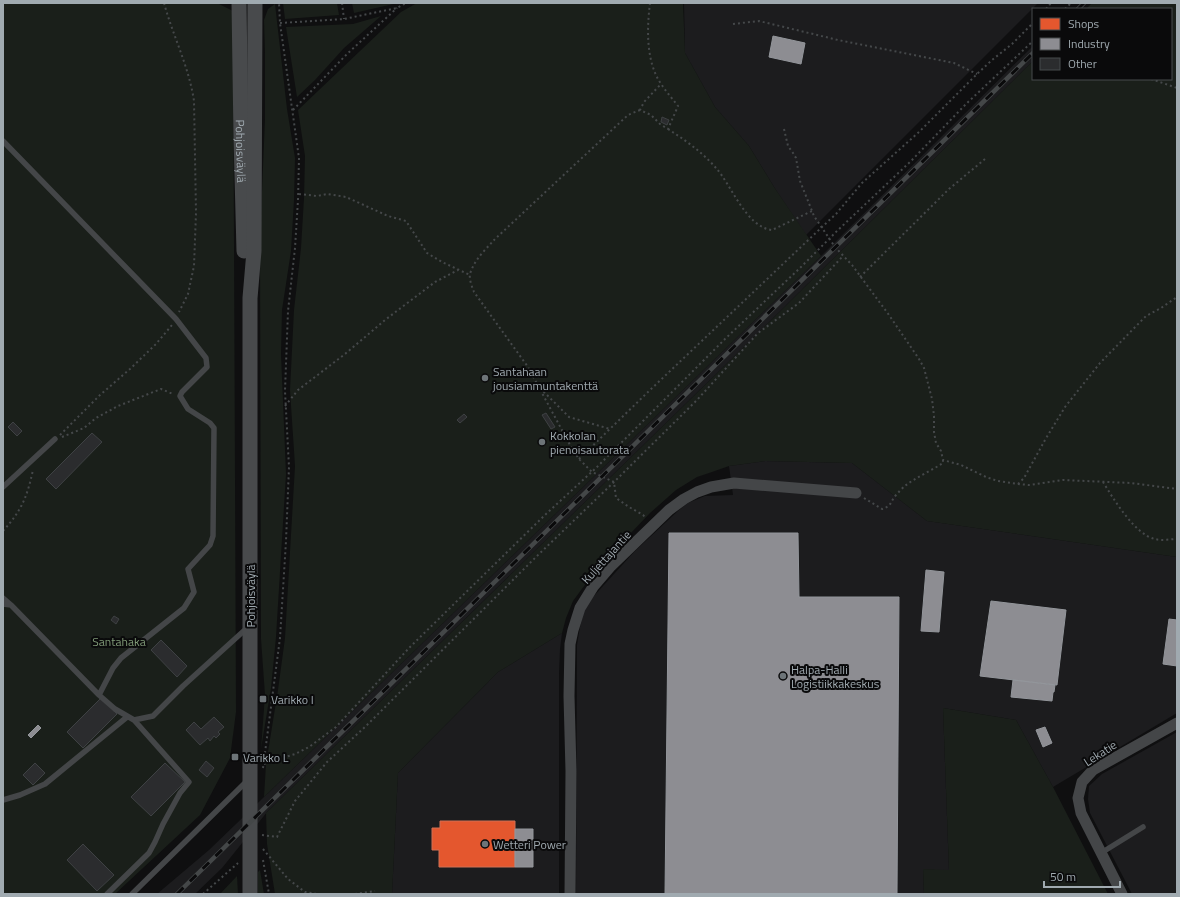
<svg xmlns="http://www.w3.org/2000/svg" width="1180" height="897" viewBox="0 0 1180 897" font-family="'Titillium Web',sans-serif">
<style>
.built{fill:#1c1c1e}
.green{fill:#1a1f1a}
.shops{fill:#e4572e;stroke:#d07055}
.industry{fill:#8d8d92;stroke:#93969b}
.building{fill:#2b2c2e;stroke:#3e4143}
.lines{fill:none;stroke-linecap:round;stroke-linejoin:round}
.path{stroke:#45484a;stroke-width:2;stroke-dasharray:2 3;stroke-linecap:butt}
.lane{stroke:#444648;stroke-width:5.5}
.street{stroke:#444648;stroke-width:11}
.secondary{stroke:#484a4c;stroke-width:15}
.rail-casing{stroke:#444748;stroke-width:4.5}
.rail{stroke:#0a0a0b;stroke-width:3;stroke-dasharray:9;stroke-linecap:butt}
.poi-dot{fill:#6d7478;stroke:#0a0a0b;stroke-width:1.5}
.labels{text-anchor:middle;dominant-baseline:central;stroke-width:4;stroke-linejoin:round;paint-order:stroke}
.street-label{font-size:12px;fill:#a0aab0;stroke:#0a0a0b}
.poi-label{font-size:12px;fill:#a0aab0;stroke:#0a0a0b;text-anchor:start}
.park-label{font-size:12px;fill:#819b78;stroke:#0a0a0b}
</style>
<rect width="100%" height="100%" fill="#0f0f10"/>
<path class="built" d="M 684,3 L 1038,3 L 806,235 L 774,187 L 749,146 L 715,107 L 685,53 Z
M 1033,46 L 1033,61 L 744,347 L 267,812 L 222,868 L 195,894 L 157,894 L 209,850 L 264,797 L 821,256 Z
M 765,461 L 852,463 L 927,521 L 1177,557 L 1177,713 L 1053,787 L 1016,720 L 943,708 L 949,871 L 923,869 L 924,894 L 576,894 L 577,645 L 580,627 L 584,611 L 593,597 L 635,551 L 679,510 L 688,503 L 705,496 L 733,495 L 729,466 Z
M 562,633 L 560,649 L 559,674 L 559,894 L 392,894 L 398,773 L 498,672 Z
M 1177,732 L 1177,894 L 1132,894 L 1090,813 L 1088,799 L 1089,786 L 1102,774 Z"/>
<path class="green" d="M 3,3 L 217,3 L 233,11 L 236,712 L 230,758 L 200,815 L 115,894 L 3,894 Z
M 283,3 L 337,3 L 339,15 L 285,19 Z
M 352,3 L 398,3 L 354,13 Z
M 417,3 L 683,3 L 685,53 L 715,107 L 749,146 L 774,187 L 821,256 L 264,797 L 266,764 L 278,690 L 285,638 L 295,466 L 290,390 L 294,310 L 301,248 L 304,198 L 305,156 L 298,110 L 401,12 Z
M 1092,3 L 1177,3 L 1177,557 L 927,521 L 852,463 L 765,461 L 729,466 L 712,472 L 697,477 L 676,490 L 650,513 L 606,559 L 587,582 L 573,601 L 566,618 L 562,633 L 498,672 L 398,773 L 392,894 L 275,894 L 267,844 L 266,813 L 744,347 L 1033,61 L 1033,79 L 1171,79 L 1171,9 L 1086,9 Z
M 275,4 L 287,109 L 295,158 L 294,200 L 291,251 L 282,310 L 281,354 L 286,474 L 276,637 L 271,688 L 261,749 L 265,695 L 261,639 L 260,239 L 265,119 L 265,53 L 264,20 L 268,9 Z
M 381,16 L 344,48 L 315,80 L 297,97 L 286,27 L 353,24 Z
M 943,708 L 1016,720 L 1053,787 L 1108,894 L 924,894 L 923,869 L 949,870 Z
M 260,870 L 264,894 L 258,894 L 258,872 Z
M 237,876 L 238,894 L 220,894 Z"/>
<path class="shops" d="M 440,821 L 515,821 L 515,867 L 439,867 L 439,850 L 432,850 L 432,828 L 440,828 Z"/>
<path class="industry" d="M 773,36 L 805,43 L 801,64 L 769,57 Z
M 669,533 L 798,533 L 799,597 L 899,597 L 897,894 L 665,894 Z
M 926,570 L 944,572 L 939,632 L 921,631 Z
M 991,601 L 1066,610 L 1057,685 L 980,676 Z
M 1169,619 L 1177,620 L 1177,666 L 1163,664 Z
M 1013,680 L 1055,685 L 1054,692 L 1053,692 L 1052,701 L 1011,697 Z
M 38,725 L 41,728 L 31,738 L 28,735 Z
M 1045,727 L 1052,743 L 1043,747 L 1036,730 Z
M 515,829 L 533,829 L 533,867 L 515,867 Z"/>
<path class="building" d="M 662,117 L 669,120 L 667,125 L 661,122 Z
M 546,413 L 555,427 L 551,429 L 542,415 Z
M 464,414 L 467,417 L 460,423 L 457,420 Z
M 13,422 L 22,431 L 17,436 L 8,427 Z
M 92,433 L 102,442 L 56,489 L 46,479 Z
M 114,616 L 119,619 L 116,624 L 111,620 Z
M 161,640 L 187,666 L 177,677 L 151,650 Z
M 101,698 L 117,714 L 83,748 L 67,732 Z
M 214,717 L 224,727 L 218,732 L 220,734 L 216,738 L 214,736 L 210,741 L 208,738 L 200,745 L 186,730 L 194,722 L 201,729 Z
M 206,761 L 214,768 L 207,777 L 199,770 Z
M 35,763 L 45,773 L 33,785 L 23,775 Z
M 165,763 L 185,782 L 151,816 L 131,797 Z
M 83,844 L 114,875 L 97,891 L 67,860 Z"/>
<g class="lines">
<path class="path" d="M 164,3 C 173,36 189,67 194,101 L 196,213 L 194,266 L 188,294 L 179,312
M 342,3 L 344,19
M 650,3 C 647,27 646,57 658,79 C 663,88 671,97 678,106 L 668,129 L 660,124 L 651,115 L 640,110 L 644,102 L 661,84
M 1046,9 L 1051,3
M 1065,9 L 1071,3
M 280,23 L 344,19 L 397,8 L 406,3
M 733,24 L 759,21 L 838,40 L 954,63 L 977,74
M 1151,79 L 1177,88
M 293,110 L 347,54 L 397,8
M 640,110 L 628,115 L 495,239 C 486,249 474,260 470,274 C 469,279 472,287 474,292 L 528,367 L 570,445 L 579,459 L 592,472 L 614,482 L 616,498 L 629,507 L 643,515 L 646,518
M 668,129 C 685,140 702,152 716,168 C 732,186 746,227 772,230 L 812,211
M 784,129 L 788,146 L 793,153 L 796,158 L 800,181 L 814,216 L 835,247 L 852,265 L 889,315 L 919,359 L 924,368 L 932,399 L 934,416 L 934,432 L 936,443 L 941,451 L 943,460 L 961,465 L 986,477 L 998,481 L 1018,484 L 1029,485 L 1063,480 L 1131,483 L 1177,489
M 299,194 L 317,196 L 327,194 L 346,197 L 388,216 L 406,221 L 427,253 L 442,262 L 470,275
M 860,277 L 949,189 L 985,159
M 540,388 L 569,417 L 610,429
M 285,406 L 298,390 L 345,354 L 385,320 L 435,282 L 458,270
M 60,435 L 100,395 L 130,369 L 156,344 L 172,325
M 62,437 L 84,428 L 96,418 L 118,406 L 161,389 L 173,394
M 579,459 L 649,391 L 822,227 L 836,214 L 862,183 L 919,132 L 977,74 L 992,60 L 1012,44 L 1033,23
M 1103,482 C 1113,498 1135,535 1155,539 C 1162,541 1170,539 1177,539
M 1018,484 L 1024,478 L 1045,440 L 1065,407 L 1100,363 L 1146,316 L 1161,308 L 1177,297
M 864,498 L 882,509 C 892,506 890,502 896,495 C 899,492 902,488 905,486 C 916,477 931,471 943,463 L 943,460
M 3,531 C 22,510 27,497 33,470
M 264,764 L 295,754 L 309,747 L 336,727 L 410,647 L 546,514 L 596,468 L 726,338 L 800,268 L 837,231 L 911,161 L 966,104 L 1033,41
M 263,768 L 280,638 L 286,541 L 289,467 L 285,391 L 288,311 L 295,248 L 298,200 L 299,158 L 280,23 L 279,3
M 262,835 L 277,837 L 295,801 L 327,762 L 366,726 L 537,556 L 614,482 L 697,400 L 758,333 L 799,303 L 843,256
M 263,849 L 288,879 L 305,892 L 317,894
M 263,860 L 269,894
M 203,894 L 238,863
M 355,894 L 375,891"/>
<path class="lane" d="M 3,141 L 176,319 L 206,358 L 207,367 L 182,392 L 180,396 L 188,409 L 210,423 L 214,428 L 213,536 L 210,545 L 188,569 L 194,592 L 184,608 L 121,658 L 113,668 L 99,695
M 3,487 L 55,439
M 3,598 L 11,605
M 3,604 L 11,605 L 99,695 L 115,709 L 134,720 L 153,716 L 183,686 L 247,628
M 3,800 L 20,795 L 45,784 L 127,717
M 1101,853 L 1143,827
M 107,894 L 149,853 L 155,842 L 163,824 L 180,793 L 189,782 L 134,720
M 132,894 L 247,781"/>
<path class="street" d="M 570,894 L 571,771 L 569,696 L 570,644 L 573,630 L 580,608 L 593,587 L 611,566 L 669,510 L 684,499 L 697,492 L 711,487 L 734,483 L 856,493
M 1122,894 L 1081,813 L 1078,798 L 1082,782 L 1093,770 L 1177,723"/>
<g class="secondary">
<path id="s1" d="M 239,3 L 241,138 L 244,251"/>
<path d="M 250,894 L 250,298 L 254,251 L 255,3"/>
</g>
<g class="rail-casing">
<path id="rail" d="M 1078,9 L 1084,3
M 177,894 L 1033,53"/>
</g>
<use href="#rail" class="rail"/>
</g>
<g class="poi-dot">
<circle cx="485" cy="378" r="4"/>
<circle cx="542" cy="442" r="4"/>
<circle cx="783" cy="676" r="4"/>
<rect x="259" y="695" width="8" height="8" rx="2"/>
<rect x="231" y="753" width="8" height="8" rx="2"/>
<circle cx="485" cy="844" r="4"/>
</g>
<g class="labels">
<g class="street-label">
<text stroke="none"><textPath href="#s1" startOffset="148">Pohjoisväylä</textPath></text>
<text transform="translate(606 557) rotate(-48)">Kuljettajantie</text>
<text transform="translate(250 596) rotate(-90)">Pohjoisväylä</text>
<text transform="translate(1100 753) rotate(-33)">Lekatie</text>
</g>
<g class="poi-label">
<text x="493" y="371">Santahaan<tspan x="493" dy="14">jousiammuntakenttä</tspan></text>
<text x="550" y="435">Kokkolan<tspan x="550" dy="14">pienoisautorata</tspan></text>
<text x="791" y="669">Halpa-Halli<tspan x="791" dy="14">Logistiikkakeskus</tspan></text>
<text x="271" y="699">Varikko I</text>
<text x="243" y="757">Varikko L</text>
<text x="493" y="844">Wetteri Power</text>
</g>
<g class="park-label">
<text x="119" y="641">Santahaka</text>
</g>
</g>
<rect width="1180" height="897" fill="none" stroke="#a0aab0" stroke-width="8"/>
<rect x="1032" y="8" width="140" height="72" fill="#0a0a0b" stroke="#464a4d"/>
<rect x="1040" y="18" width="20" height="12" fill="#e4572e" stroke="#464a4d"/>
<text x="1068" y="28" font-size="12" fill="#a0aab0">Shops</text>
<rect x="1040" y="38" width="20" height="12" fill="#8d8d92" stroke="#464a4d"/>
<text x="1068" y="48" font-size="12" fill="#a0aab0">Industry</text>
<rect x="1040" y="58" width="20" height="12" fill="#2b2c2e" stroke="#464a4d"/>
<text x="1068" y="68" font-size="12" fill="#a0aab0">Other</text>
<path d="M1044 881v6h76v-6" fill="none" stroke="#a0aab0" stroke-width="2"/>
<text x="1050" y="881" font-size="12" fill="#a0aab0" stroke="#0a0a0b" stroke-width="3" paint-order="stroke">50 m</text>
</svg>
